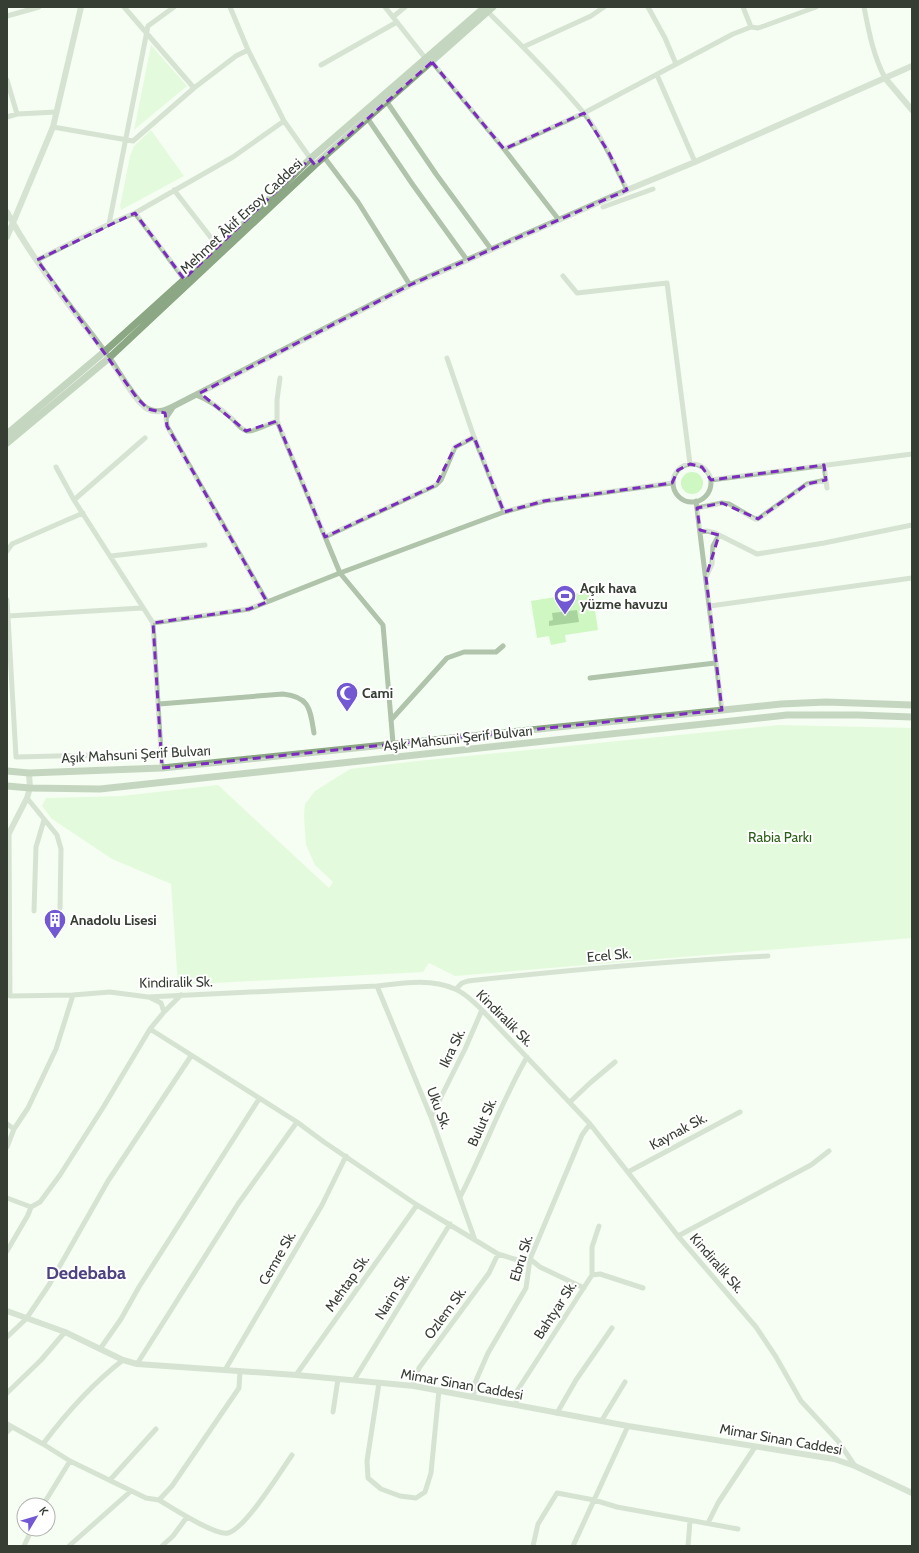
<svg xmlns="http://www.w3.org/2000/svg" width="919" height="1553" viewBox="0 0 919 1553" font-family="Cabin,sans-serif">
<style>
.green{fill:#cef7c2}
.water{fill:#aad49d}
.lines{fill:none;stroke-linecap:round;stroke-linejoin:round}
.minor{stroke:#b0c3ab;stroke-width:5}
.tertiary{stroke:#b0c3ab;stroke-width:6}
.secondary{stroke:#8ba783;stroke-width:7}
.marked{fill:none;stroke:#7b2cbf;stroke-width:3;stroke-dasharray:8 5;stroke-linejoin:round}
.labels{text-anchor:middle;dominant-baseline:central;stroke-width:4;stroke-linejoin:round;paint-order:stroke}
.street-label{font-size:14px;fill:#363e34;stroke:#fff}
.poi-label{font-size:14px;font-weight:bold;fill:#363e34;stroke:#fff;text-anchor:start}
.park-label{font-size:14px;fill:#2b5f18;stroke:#fff}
.district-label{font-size:18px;font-weight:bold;fill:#4d4381;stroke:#fff}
</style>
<rect width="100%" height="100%" fill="#f5fef3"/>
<path class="green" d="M 151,45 L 187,86 L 134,130 Z
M 151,130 L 184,176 L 121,210 L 120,206 L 130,156 L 134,146 Z
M681 483a11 11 0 1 1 22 0a11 11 0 1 1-22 0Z
M 592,591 L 598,630 L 565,635 L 566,642 L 551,645 L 549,636 L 537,638 L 531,601 Z
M 779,725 L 912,728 L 912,938 L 455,976 L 429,963 L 423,972 L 178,985 L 171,884 L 112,859 L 52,819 L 42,806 L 46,798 L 122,796 L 218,785 L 329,888 L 333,882 L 315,865 L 306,845 L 304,816 L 305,804 L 315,791 L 350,769 L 417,761 Z"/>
<path class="water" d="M 577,610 L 579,622 L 549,626 L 549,621 L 553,620 L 552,613 Z"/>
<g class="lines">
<path class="minor" d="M 124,7 L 194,88 L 236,56 L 248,50
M 230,7 L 248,50 L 284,121 L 315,165
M 385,7 L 426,59 L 432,62 L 504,149 L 559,220
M 648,7 L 665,38 L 676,64
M 743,7 L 751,27
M 864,7 C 869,32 873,55 885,78
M 488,12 C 520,44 554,77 583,112 C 601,135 614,163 627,190
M 7,16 L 39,7
M 393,17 L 405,7
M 523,47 L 591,16 L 604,7
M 321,65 L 397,22
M 657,75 L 695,162
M 7,80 L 17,114
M 387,102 L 436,174 L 491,249
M 7,117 L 17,114 L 57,112
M 368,119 L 413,185 L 467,260
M 53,127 L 133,141 L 194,88
M 504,149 L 584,113 L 733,34 L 751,27 L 758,28 L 764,26 L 816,7
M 324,157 L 358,202 L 410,285
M 174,190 L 219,248
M 603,207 L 653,189
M 135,213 L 184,279
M 109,224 L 148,26 L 174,7
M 37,260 L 109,224 L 135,213 L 233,157 L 284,121
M 563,276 L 577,293 L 667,283 L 690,464
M 447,358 L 474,437 L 504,512
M 196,395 C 209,400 220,408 230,417 C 236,421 239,429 247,431 C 254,432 270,423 277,421 L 277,400 L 280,378
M 277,421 L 340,573 L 383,625 L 393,743
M 145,438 L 74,500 L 153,623 L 162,768
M673 483a19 19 0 1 1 38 0a19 19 0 1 1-38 0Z
M 824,465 L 827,488
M 56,467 L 74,500
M 711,480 L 912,454
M 696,501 L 722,710
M 697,508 L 722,503 L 729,504 L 755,519 L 758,519 L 807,484 L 826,480
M 700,532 L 707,531 L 715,533 L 757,554 L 824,543 L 912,525
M 325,537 L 436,485 L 441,480 L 455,447 L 474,437
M 7,551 L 12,544 L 83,513
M 111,556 L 205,545
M 706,577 L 712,564 L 713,546 L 719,535
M 7,600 L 16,757 L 97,755
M 267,602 L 340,573 L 504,512 L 544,501 L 672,483
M 710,606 L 912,578
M 8,616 L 142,608
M 153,623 L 249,609 L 267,602 L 167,426 L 166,418 L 174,406
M 590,678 L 715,663
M 159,704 L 283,694 C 310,697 310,709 314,733
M 391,720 L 447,658 L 464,652 L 496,652 L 503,646
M 27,798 L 57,835 L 61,849 L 60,908
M 9,834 L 10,996 L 73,995 L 110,992 L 148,997 L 377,986 C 402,983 431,978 455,989 C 465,993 474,1002 482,1010 L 590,1124 L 678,1236 L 756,1327 L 776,1357 L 801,1401 L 838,1441 L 855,1466
M 34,911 L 36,847 L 44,820
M 377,986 L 431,1117 L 475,1240
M 456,989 L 462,983 L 468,981 C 568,970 668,961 768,956
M 149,997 L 161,1003 L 164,1012
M 150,1029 L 297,1122 L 324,1142 L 417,1205 L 475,1240 L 498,1254 L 521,1261 L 530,1259 L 540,1267 L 584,1288
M 570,1102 L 590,1083 L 615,1062
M 431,1117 L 465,1049 L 482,1010
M 7,1124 L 14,1129
M 7,1147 L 14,1129 L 28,1108 L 56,1049 L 73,995
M 628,1172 L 740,1112
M 460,1197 C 484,1151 501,1102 527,1057
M 7,1198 L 31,1207
M 678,1236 L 811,1165 L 829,1151
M 7,1251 L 28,1215 L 31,1207 L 40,1202 L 60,1175 L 104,1106 L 150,1029 L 164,1012 L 181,995
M 592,1275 L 592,1247 L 599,1226
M 7,1337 L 26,1319 L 49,1285 L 108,1181 L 191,1056
M 100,1349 L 121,1319 L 139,1287 L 259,1099
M 137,1364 L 238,1204 L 297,1122
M 225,1370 L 322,1205 L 346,1156
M 296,1375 L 417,1205
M 354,1380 L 450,1224
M 379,1383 L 367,1461 L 368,1478 L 381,1489 L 400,1496 L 416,1498 L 425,1492 L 431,1473 L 439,1390
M 414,1386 L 414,1380 L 419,1368 L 489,1273 L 498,1254
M 7,1393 L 41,1360 L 65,1332
M 474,1397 L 474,1385 L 488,1353 L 526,1288 L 530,1259 L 582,1135 L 590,1124
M 516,1405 L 517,1391 L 592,1275 L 600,1274 L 643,1288
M 333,1412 L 338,1379
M 557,1413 L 576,1380 L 612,1328
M 602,1420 L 625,1382
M 7,1424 L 43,1444 L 70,1461 L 146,1498 L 159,1500 L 172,1486 L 239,1388 L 240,1371
M 7,1432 L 12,1427
M 43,1444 C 67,1412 92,1384 123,1360
M 110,1480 L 156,1429
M 159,1500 C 171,1507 215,1536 228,1533 C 245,1529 281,1471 292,1455
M 43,1505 L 70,1461
M 708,1523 L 718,1503 L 755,1447
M 24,1546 L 32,1529
M 69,1546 L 131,1491
M 162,1546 L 173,1536 L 187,1517
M 533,1546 L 538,1524 L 557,1493 L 594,1500 L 617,1507 L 738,1529
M 573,1546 L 628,1426
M 688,1546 L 690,1521"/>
<path class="tertiary" d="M 885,78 L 912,110
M 7,212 C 35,265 75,311 110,359 C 118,370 137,404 148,409 C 158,414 165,410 174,406 L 410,285 L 627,190 L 695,162 L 912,66
M 7,237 L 53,127 L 81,7
M 7,837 L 27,798 L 30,788 L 29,773
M 7,1311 L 65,1332 L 123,1360 L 137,1364 L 296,1375 L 414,1386 L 628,1426 L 834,1459 L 855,1466 L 912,1493"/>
<path class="secondary" d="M 7,434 L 104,352 L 219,248 L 310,159 L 485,7
M 7,443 L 109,358 L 315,165 L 493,7
M 7,771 L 29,773 L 162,768 L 781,704 L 826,702 L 912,705
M 7,786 L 30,788 L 100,789 L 787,715 L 858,715 L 912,717"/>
</g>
<path d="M0 0H919V1553H0ZM 432,62 L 504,149 L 584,113 L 609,153 L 627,190 L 410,285 L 200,393 L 246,431 L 277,421 L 325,537 L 436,485 L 455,447 L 474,437 L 504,512 L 544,501 L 672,483 L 678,470 L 690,464 L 702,467 L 711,480 L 824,465 L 826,480 L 807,484 L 758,519 L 722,503 L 697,508 L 700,530 L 719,535 L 706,577 L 722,710 L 162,768 L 153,623 L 249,609 L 267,602 L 167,426 L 165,413 L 148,409 L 137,398 L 37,260 L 135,213 L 184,279 L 310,159 L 315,165 Z" fill="#f5fef3" fill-opacity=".55" fill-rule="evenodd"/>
<path class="marked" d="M 432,62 L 504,149 L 584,113 L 609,153 L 627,190 L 410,285 L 200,393 L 246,431 L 277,421 L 325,537 L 436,485 L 455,447 L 474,437 L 504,512 L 544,501 L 672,483 L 678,470 L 690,464 L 702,467 L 711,480 L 824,465 L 826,480 L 807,484 L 758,519 L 722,503 L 697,508 L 700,530 L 719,535 L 706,577 L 722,710 L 162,768 L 153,623 L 249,609 L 267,602 L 167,426 L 165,413 L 148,409 L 137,398 L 37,260 L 135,213 L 184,279 L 310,159 L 315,165 Z"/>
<defs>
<g id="stadium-pin" transform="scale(1.15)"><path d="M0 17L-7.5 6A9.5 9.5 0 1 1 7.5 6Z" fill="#7258d2" stroke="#fff"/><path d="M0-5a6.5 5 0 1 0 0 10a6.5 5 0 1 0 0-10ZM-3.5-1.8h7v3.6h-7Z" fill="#fff"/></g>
<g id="mosque-pin" transform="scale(1.15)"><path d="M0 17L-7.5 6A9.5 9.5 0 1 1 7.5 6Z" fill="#7258d2" stroke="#fff"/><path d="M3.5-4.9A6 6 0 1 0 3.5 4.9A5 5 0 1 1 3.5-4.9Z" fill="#fff"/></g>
<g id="building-pin" transform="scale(1.15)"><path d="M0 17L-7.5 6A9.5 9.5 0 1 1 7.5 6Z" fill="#7258d2" stroke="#fff"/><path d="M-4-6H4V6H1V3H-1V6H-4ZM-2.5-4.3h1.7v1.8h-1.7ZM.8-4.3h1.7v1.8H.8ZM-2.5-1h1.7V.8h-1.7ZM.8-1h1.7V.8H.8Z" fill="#fff"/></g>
</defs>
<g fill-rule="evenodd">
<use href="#stadium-pin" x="565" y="596"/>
<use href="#mosque-pin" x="347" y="693"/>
<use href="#building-pin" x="55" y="920"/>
</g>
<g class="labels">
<g class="street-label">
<text transform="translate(241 216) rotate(-43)">Mehmet Âkif Ersoy Caddesi</text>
<text transform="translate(458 738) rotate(-6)">Aşık Mahsuni Şerif Bulvarı</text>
<text transform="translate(136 754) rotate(-3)">Aşık Mahsuni Şerif Bulvarı</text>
<text transform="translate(609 955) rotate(-5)">Ecel Sk.</text>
<text transform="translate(176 982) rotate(-1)">Kindiralik Sk.</text>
<text transform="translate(505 1018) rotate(45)">Kindiralik Sk.</text>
<text transform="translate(452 1048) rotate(-64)">Ikra Sk.</text>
<text transform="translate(439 1108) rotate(69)">Uku Sk.</text>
<text transform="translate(482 1122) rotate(-66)">Bulut Sk.</text>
<text transform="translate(678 1131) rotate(-28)">Kaynak Sk.</text>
<text transform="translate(277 1258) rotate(-60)">Cemre Sk.</text>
<text transform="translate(521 1258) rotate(-73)">Ebru Sk.</text>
<text transform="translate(717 1263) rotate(49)">Kindiralik Sk.</text>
<text transform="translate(347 1283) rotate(-55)">Mehtap Sk.</text>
<text transform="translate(392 1296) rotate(-58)">Narin Sk.</text>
<text transform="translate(555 1310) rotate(-57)">Bahtyar Sk.</text>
<text transform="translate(445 1313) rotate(-54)">Ozlem Sk.</text>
<text transform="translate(462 1384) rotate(10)">Mimar Sinan Caddesi</text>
<text transform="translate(781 1439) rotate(10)">Mimar Sinan Caddesi</text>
</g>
<g class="poi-label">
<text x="580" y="588">Açık hava<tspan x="580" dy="16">yüzme havuzu</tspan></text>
<text x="362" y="693">Cami</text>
<text x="70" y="920">Anadolu Lisesi</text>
</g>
<g class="park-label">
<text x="780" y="837">Rabia Parkı</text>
</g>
<g class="district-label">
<text x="86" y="1273">Dedebaba</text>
</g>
</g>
<rect width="919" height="1553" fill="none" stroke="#363e34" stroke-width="16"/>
<g transform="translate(36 1517) rotate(52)"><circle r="19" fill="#ffffff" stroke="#afb2ae"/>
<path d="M0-3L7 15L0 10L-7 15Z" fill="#7258d2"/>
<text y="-6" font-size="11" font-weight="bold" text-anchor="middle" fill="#363e34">K</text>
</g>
</svg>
